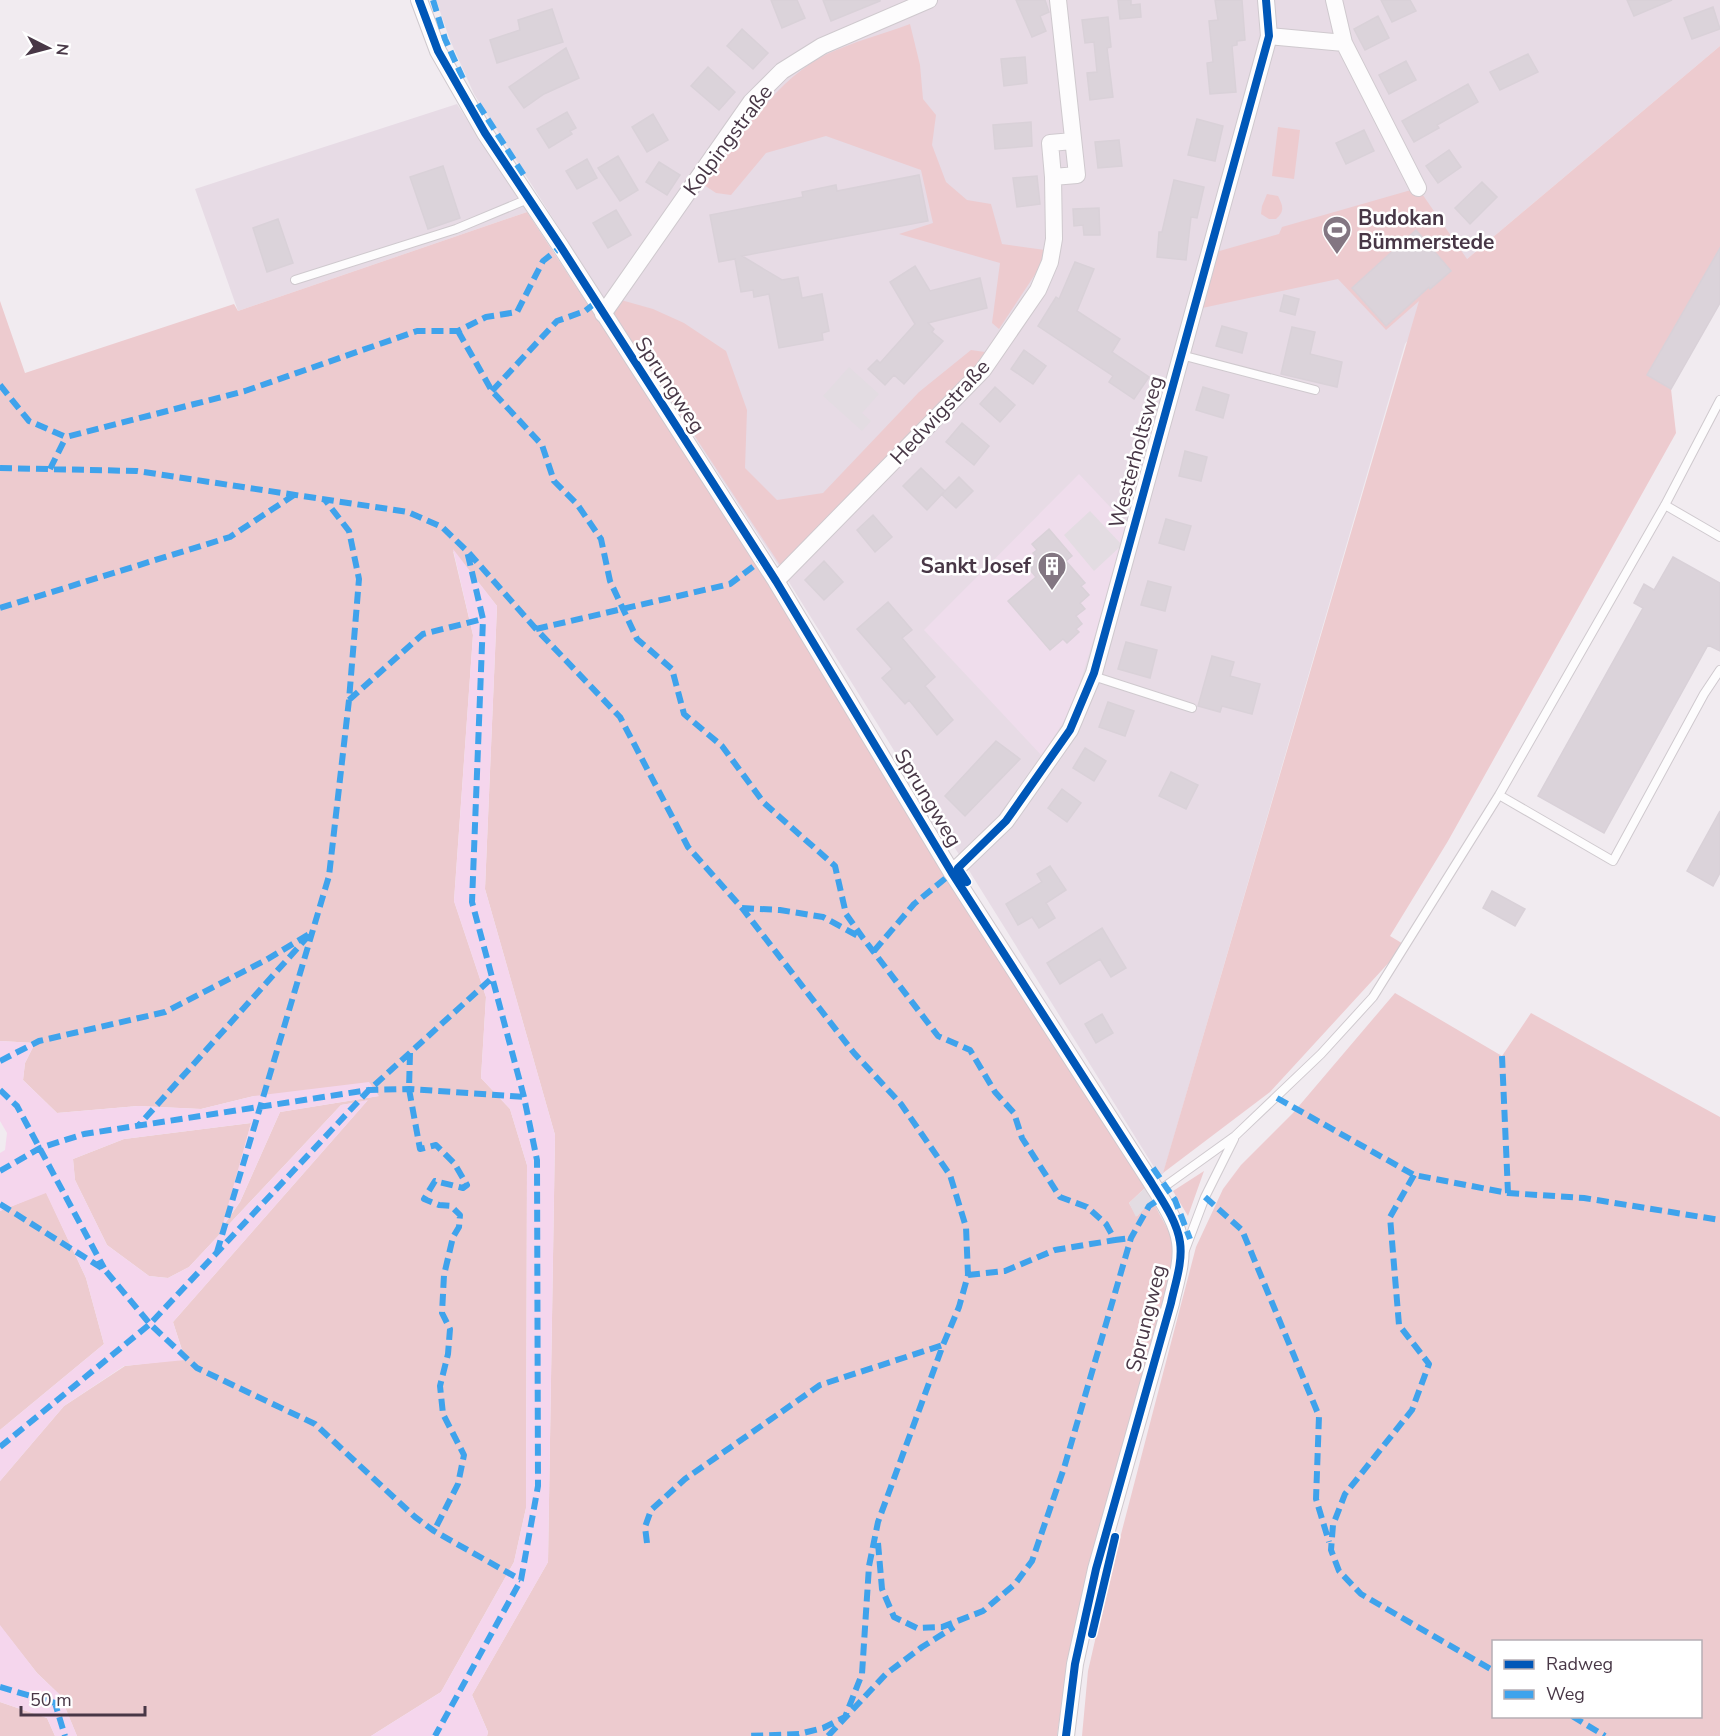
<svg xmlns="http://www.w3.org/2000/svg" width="1720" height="1736" viewBox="0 0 1720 1736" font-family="'Nunito Sans',sans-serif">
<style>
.residential{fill:#e7dbe5}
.education{fill:#efddec}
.green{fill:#edcbcf;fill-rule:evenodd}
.sand{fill:#f5d6ed}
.parking{fill:#e3dce2}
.building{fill:#dbd3da;stroke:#d9d1d8;stroke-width:1.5}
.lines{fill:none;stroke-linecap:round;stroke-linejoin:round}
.service-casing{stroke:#cfc9ce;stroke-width:10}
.minor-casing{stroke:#cfc9ce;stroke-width:18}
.service{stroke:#fdfcfd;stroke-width:8}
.minor{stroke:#fdfcfd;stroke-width:16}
.quiet{stroke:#3fa3ec;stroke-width:6;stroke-dasharray:12 6;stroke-linecap:butt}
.cycleway-casing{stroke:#fff;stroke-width:11}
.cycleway{stroke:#0057b8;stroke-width:8}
.labels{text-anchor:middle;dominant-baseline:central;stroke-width:5;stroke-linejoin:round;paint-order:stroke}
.street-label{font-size:21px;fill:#483746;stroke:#fff}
.poi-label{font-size:21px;font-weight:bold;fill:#483746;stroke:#fff;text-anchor:start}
</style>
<rect width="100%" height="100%" fill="#f1ebf0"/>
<path class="residential" d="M 436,0 L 1720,0 L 1720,46 L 1467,259 L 1405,344 L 1163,1174 L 1159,1175 L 782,571 L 606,302 L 474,94 L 450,40 Z
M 457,104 L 527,212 L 238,311 L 195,189 Z"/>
<path class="education" d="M 1079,474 L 1129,527 L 1072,708 L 1042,756 L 924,630 Z"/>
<path class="green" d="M 910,24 L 920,65 L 923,99 L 936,115 L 932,145 L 946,182 L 967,200 L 991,204 L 1002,244 L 1045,250 L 1038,270 L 999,329 L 992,323 L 1000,263 L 899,234 L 933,223 L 921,170 L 826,136 L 766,153 L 731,195 L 716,193 L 704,185 C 737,140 776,79 827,54 C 853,42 883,34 910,24 Z
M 1720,46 L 1720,265 L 1713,261 L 1647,375 L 1671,389 L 1676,433 L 1448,841 L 1390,936 L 1405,945 L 1270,1092 L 1163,1173 L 1419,301 L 1386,330 L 1338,279 L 1193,310 L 1209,254 L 1279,234 L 1282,227 L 1418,188 L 1467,259 Z
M 1278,127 L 1300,130 L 1294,179 L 1272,176 Z
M 1267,194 L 1278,196 C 1283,206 1285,211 1276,219 L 1269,219 L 1261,214 L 1262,206 Z
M 527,212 L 777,592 L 944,875 L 1145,1188 L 1129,1203 L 1137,1216 L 1152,1200 L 1175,1243 L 1163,1312 L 1068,1658 L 1057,1736 L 487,1736 L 488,1732 L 472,1695 L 548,1562 L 555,1135 L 485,889 L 497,606 L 453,551 L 473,635 L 454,901 L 486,997 L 481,1078 L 510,1109 L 527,1165 L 526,1508 L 514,1562 L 441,1692 L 371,1736 L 77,1736 L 60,1695 L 37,1673 L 0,1626 L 0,1481 L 64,1406 L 125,1366 L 185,1359 L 173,1322 L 367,1101 L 341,1105 L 189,1267 L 168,1278 L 149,1276 L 107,1245 L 75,1180 L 73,1159 L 124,1139 L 251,1123 L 224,1225 L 240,1202 L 280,1112 L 379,1096 L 254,1096 L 201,1109 L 138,1106 L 57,1113 L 23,1080 L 25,1063 L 35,1043 L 0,1041 L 0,301 L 25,373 L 234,304 L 238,311 Z
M 621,300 L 653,309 L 684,323 L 726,351 L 747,410 L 745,468 L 777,500 L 823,493 L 919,392 L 971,350 L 985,352 L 967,378 L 782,568 L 612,311 Z
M 1395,993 L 1502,1056 L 1531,1013 L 1720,1117 L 1720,1736 L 1082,1736 L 1088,1671 L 1108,1584 L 1196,1247 L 1223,1189 L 1241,1165 L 1293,1113 ZM 1494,1642 L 1700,1642 L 1700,1716 L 1494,1716 Z
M 1204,1171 L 1188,1216 L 1173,1191 Z
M 46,1192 L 86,1278 L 104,1344 L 0,1430 L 0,1211 Z
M 0,1702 L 47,1718 L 55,1736 L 0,1736 Z"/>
<path class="sand" d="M 453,549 L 497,606 L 485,889 L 555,1135 L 548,1562 L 472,1695 L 488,1732 L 487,1736 L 371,1736 L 441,1692 L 514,1562 L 526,1508 L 527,1165 L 510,1109 L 481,1078 L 486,997 L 454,901 L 473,635 Z
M 0,1041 L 35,1043 L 25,1063 L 23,1080 L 57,1113 L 138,1106 L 201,1109 L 254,1096 L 369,1082 L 379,1096 L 280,1112 L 240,1202 L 222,1227 L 251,1123 L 124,1139 L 73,1159 L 75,1180 L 107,1245 L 149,1276 L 168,1278 L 189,1267 L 341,1105 L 368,1100 L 173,1322 L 185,1360 L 124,1366 L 64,1406 L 0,1481 L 0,1430 L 104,1344 L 86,1278 L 46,1193 L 0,1211 L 0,1153 L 5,1150 L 7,1133 L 0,1121 Z
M 0,1625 L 37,1673 L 60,1695 L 77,1736 L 55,1736 L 47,1718 L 0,1702 Z"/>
<path class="parking" d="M 849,367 L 879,394 L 862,413 L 871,421 L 862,431 L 823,396 Z
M 1090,511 L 1122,545 L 1094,571 L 1064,535 Z
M 1145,1188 L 1152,1200 L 1136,1217 L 1129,1203 Z"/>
<path class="building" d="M 771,0 L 797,0 L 805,18 L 782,28 Z
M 823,0 L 880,0 L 880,1 L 831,21 Z
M 1016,0 L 1045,0 L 1049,12 L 1040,16 L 1046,31 L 1032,37 Z
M 1118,0 L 1131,0 L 1131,5 L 1140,4 L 1141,17 L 1120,19 Z
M 1215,0 L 1242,0 L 1245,40 L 1237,41 L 1237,45 L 1232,46 L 1236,92 L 1210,94 L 1207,63 L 1213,62 L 1209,21 L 1218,20 Z
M 1381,0 L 1410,0 L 1416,11 L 1392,22 Z
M 1627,0 L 1672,0 L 1634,16 Z
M 1713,7 L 1720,29 L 1692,39 L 1684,18 Z
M 552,9 L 563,42 L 497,63 L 490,40 L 520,30 L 518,20 Z
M 1378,16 L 1389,38 L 1365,50 L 1354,29 Z
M 1108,17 L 1111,47 L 1107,48 L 1113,97 L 1090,100 L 1087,73 L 1097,72 L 1094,42 L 1085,43 L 1082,20 Z
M 742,29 L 768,53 L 753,69 L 727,46 Z
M 566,48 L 579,78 L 544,94 L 524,108 L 509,87 Z
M 1528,54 L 1538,72 L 1500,90 L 1490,72 Z
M 1025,57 L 1027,83 L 1004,86 L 1001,59 Z
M 1406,61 L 1416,80 L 1389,94 L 1379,75 Z
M 708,67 L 735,92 L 719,110 L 691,86 Z
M 1468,84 L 1478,102 L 1437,125 L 1439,128 L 1414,142 L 1402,121 Z
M 567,112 L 576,128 L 570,131 L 572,134 L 549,148 L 537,129 Z
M 653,114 L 668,140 L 647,152 L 632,127 Z
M 1197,119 L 1223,126 L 1215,161 L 1188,155 Z
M 1031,122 L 1032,146 L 995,149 L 993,125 Z
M 1364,130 L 1374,151 L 1346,164 L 1336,143 Z
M 1119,140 L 1122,166 L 1098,168 L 1095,142 Z
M 1449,150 L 1461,167 L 1438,183 L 1426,166 Z
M 618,156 L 638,190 L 620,201 L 598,168 Z
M 587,159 L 597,178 L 577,189 L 566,171 Z
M 659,162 L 680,175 L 667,195 L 646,182 Z
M 443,166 L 460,218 L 428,229 L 410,177 Z
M 919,175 L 928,221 L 742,256 L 782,280 L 798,277 L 802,298 L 822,294 L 829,331 L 822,333 L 823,340 L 779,348 L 769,294 L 754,297 L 753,290 L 741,292 L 735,259 L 719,262 L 710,215 L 803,197 L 802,192 L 836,185 L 837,191 Z
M 1037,176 L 1040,204 L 1017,207 L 1013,178 Z
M 1174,180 L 1204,187 L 1197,218 L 1191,217 L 1186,260 L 1157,257 L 1159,232 L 1162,232 Z
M 1482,182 L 1497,197 L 1470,224 L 1455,208 Z
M 1099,208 L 1100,235 L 1084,235 L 1083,225 L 1074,226 L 1073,209 Z
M 616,210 L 631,235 L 608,248 L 593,223 Z
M 278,219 L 293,263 L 267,272 L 253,228 Z
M 1416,230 L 1451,271 L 1430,289 L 1429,287 L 1386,326 L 1352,288 Z
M 1720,248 L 1720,303 L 1671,389 L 1647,375 Z
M 1075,262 L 1094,269 L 1077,311 L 1120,339 L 1112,352 L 1149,377 L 1134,399 L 1109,382 L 1113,376 L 1038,326 L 1056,297 L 1059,299 Z
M 915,266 L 930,291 L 980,278 L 987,308 L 928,323 L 934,329 L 932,332 L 943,341 L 904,384 L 894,375 L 885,385 L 868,369 L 877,360 L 880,363 L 915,324 L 890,282 Z
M 1284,295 L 1299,299 L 1295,315 L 1280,311 Z
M 1222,326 L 1247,333 L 1242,353 L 1216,346 Z
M 1292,327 L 1315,332 L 1310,354 L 1342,362 L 1337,387 L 1281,374 Z
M 1024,350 L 1046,366 L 1033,384 L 1011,369 Z
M 995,387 L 1015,405 L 1000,422 L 980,404 Z
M 1203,387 L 1229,395 L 1223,418 L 1196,410 Z
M 962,423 L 989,446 L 974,465 L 946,442 Z
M 1185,451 L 1207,457 L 1201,481 L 1179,476 Z
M 921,468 L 945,491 L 959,477 L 973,491 L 956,508 L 942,495 L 944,492 L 927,510 L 903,486 Z
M 873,515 L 892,537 L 875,552 L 857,530 Z
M 1166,519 L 1191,526 L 1184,550 L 1159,543 Z
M 1049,529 L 1072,556 L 1066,561 L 1085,583 L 1081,586 L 1089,595 L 1080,603 L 1085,609 L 1076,616 L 1082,624 L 1076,629 L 1079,632 L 1067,643 L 1063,639 L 1050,650 L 1008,601 L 1036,577 L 1026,565 L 1036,556 L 1033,553 L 1037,550 L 1032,544 Z
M 1673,557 L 1720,583 L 1720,651 L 1708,645 L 1604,833 L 1538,796 L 1643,608 L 1634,603 L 1644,584 L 1654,590 Z
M 824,561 L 843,582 L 824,600 L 805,580 Z
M 1148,581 L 1171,587 L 1165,611 L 1141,605 Z
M 888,602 L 912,630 L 902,638 L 935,677 L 925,686 L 953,720 L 937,735 L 909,700 L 905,704 L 882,678 L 892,669 L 857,629 Z
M 1126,642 L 1157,650 L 1150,678 L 1118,669 Z
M 1212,656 L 1234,662 L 1230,676 L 1260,684 L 1252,714 L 1222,706 L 1220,712 L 1198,706 Z
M 1108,702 L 1134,711 L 1125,736 L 1099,727 Z
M 996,741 L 1020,759 L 965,816 L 945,796 Z
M 1085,748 L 1106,761 L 1094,781 L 1073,768 Z
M 1171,772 L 1198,785 L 1186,809 L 1159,796 Z
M 1062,789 L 1081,803 L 1067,822 L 1048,808 Z
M 1720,811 L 1720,873 L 1713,886 L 1687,871 Z
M 1050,866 L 1066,890 L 1046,903 L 1055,918 L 1039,928 L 1032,917 L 1018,925 L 1006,904 L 1042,882 L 1037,874 Z
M 1492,891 L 1525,909 L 1515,926 L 1483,908 Z
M 1102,928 L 1126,968 L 1111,977 L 1100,959 L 1060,984 L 1047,963 Z
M 1102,1014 L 1113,1033 L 1096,1043 L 1085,1024 Z"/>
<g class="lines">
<g class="service-casing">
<path id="service" d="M 295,280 L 456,229 L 528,199
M 1181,355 L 1315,390
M 1665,505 L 1720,537
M 1093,676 L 1192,708
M 1499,795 L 1613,861 L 1704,694 L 1720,670
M 1157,1192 L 1235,1136 L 1321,1054 L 1373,997 L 1499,795 L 1665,505 L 1720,400
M 1185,1250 L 1205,1197 L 1234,1139"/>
</g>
<g class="minor-casing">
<path id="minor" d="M 419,0 L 438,51 L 485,133 L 561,247 L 776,581 L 952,873 L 1151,1182 C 1162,1200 1177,1221 1180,1242 C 1183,1262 1175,1284 1171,1303 L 1096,1569 L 1075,1664 L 1066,1736
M 1058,0 L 1077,175 L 1053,177 L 1050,143 L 1073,141
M 1269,36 L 1344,43 L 1334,0
M 1344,43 L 1418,188
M 603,314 L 751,102 L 782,71 L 822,46 L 929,0
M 776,581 L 983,370 L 1038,290 L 1050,262 L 1054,239 L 1053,177
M 952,873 L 1006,821 L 1070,730 L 1094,673 L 1269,36 L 1266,0"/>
</g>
<use href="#service" class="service"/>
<use href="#minor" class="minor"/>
<path class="quiet" d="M 433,0 L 445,39 L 464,81
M 478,104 L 525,177
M 458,331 L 492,391 L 542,445 L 554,481 L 577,504 L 601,539 L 610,581 L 637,639 L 672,669 L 684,714 L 722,746 L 764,803 L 835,866 L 846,914 L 863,938 L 938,1036 L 970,1050 L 995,1092 L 1014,1113 L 1022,1138 L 1060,1197 L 1087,1207 L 1106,1224 L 1115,1240 L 1131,1238
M 0,385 L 29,421 L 66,437 L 245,391 L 417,331 L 458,331 L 486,317 L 517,312 L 543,261 L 561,247
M 492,391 L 557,321 L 585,311 L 595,303
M 0,468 L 137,471 L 408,512 L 442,527 L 467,551 L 483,619 L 472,902 L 524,1097 L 537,1160 L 538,1486 L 521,1580 L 435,1736
M 50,469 L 66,437
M 469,553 L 536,629 L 620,717 L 688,847 L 742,908 L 854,1053 L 901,1104 L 950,1175 L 966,1227 L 968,1275 L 959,1307 L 943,1345 L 878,1522 L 869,1566 L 862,1674 L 845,1717 L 823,1728 L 799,1734 L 747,1736
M 0,608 L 230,537 L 294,495
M 536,629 L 730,584 L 762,560
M 349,700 L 423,634 L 483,619
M 742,908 L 780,910 L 823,917 L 860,937
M 874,951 L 914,904 L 952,873
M 410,1053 L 409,1089 L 420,1149 L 436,1145 L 454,1163 L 467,1185 L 463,1188 L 435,1181 L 424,1199 L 439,1205 L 451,1206 L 460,1215 L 459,1227 L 453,1237 L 444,1275 L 442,1313 L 450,1329 L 448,1354 L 440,1386 L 443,1414 L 464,1455 L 458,1484 L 434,1531
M 1502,1056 L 1508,1193
M 0,1061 L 39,1041 L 165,1012 L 266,960 L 311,933 L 139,1125
M 0,1090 L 17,1106 L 104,1268
M 1277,1098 L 1414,1175 L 1508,1193 L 1584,1198 L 1720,1220
M 1153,1168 L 1175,1200 L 1190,1239
M 0,1171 L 40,1148 L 84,1134 L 369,1090 L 409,1089 L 524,1097
M 1414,1175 L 1390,1217 L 1399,1325 L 1429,1364 L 1412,1410 L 1345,1494 L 1333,1525 L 1331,1550 L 1339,1571 L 1361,1594 L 1494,1671
M 1205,1197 L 1242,1230 L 1319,1416 L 1316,1499 L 1329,1542
M 0,1204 L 105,1270 L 150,1324 L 197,1368 L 315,1424 L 415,1517 L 434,1531 L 521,1580
M 217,1252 L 329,876 L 349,700 L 359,579 L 349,531 L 325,500
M 968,1275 L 1005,1271 L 1055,1250 L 1115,1240
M 0,1447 L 150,1324 L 369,1090 L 492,978
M 647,1543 L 645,1527 L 651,1510 L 685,1479 L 820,1385 L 943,1345
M 878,1543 L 882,1589 L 894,1617 L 917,1628 L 942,1627 L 983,1611 L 1015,1584 L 1032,1561 L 1064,1468 L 1131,1238 L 1149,1206 L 1161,1198
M 0,1687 L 55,1703 L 65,1736
M 1572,1716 L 1605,1736
M 828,1736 L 886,1674 L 922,1647 L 954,1627"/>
<g class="cycleway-casing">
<path id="cycleway" d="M 419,0 L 438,51 L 485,133 L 561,247 L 776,581 L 952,873 L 1151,1182 C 1162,1200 1177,1221 1180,1242 C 1183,1262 1175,1284 1171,1303 L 1096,1569 L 1075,1664 L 1066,1736
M 967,882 L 958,868 L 1006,821 L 1070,730 L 1094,673 L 1269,36 L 1266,0
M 1092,1634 L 1115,1537"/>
</g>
<use href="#cycleway" class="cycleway"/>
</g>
<defs>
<g id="stadium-pin" transform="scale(1.5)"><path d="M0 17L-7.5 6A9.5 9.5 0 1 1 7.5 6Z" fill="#837682" stroke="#fff"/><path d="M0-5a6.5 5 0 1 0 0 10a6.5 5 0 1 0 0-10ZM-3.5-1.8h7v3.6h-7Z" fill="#fff"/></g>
<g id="building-pin" transform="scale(1.5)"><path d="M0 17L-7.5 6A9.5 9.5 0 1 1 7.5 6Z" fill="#837682" stroke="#fff"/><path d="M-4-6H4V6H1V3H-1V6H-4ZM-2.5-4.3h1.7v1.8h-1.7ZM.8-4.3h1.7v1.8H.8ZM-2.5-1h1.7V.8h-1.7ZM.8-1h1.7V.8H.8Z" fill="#fff"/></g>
</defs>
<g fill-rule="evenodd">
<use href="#stadium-pin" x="1337" y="230"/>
<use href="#building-pin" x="1052" y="566"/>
</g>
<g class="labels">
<g class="street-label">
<text transform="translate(728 140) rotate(-53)">Kolpingstraße</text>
<text transform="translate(670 385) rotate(57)">Sprungweg</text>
<text transform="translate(940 412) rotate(-47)">Hedwigstraße</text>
<text transform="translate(1136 452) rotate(-75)">Westerholtsweg</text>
<text transform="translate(928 798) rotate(59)">Sprungweg</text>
<text transform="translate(1146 1318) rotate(-76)">Sprungweg</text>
</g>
<g class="poi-label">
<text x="1358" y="218">Budokan<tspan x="1358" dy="24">Bümmerstede</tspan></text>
<text x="1031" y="566" text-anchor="end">Sankt Josef</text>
</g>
</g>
<rect x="1492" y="1640" width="210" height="78" fill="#ffffff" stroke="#b6afb5" stroke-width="1.5"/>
<rect x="1504" y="1660" width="30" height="9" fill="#0057b8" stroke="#b6afb5" stroke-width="1.5"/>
<text x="1546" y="1670" font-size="18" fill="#483746">Radweg</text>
<rect x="1504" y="1690" width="30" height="9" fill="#3fa3ec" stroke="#b6afb5" stroke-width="1.5"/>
<text x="1546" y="1700" font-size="18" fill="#483746">Weg</text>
<g transform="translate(48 48) rotate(96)" stroke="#ffffff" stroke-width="4.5" paint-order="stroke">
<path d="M0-4.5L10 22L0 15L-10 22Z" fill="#483746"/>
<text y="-9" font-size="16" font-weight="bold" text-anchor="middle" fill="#483746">N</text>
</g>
<path d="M21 1706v9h124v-9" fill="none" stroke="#483746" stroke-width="3"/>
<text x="30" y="1706" font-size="18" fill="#483746" stroke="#ffffff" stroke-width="4.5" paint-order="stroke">50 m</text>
</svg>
